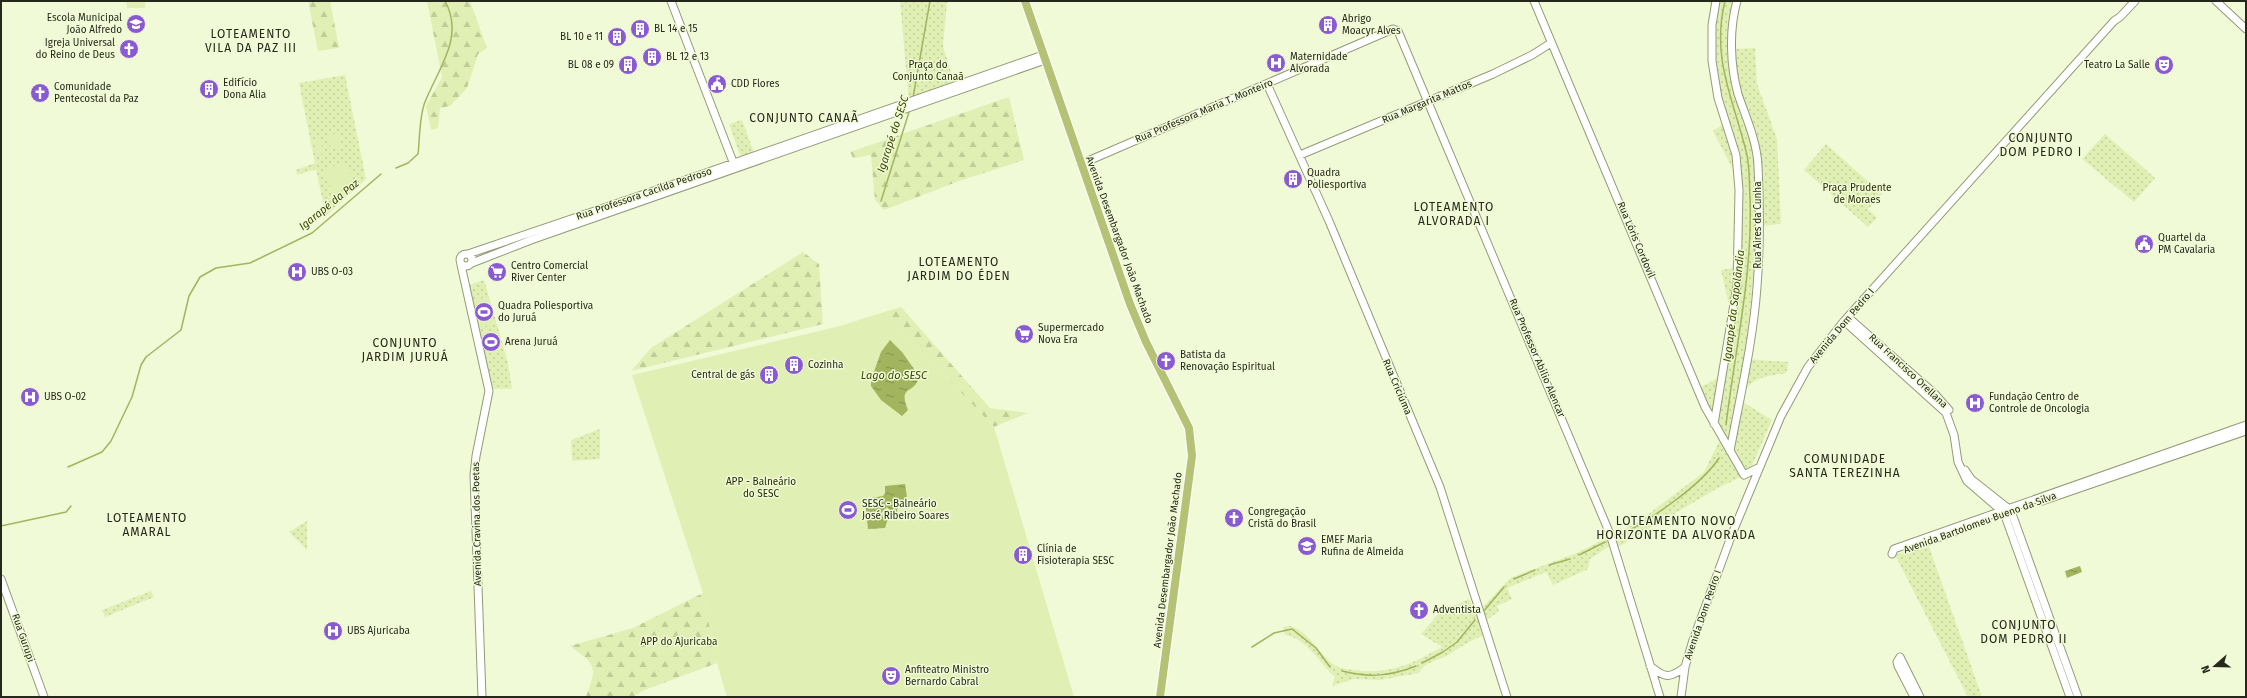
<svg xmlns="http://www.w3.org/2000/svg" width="2247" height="698" viewBox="0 0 2247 698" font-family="'Fira Sans',sans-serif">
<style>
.forest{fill:url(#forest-firs)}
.park{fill:url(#park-dots)}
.garden{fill:#e0efb3}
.water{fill:url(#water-ripples)}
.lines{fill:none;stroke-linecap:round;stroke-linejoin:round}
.stream{stroke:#a2b55e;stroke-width:1.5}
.minor-casing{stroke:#929b79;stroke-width:9}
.major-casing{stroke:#fff;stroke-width:10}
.minor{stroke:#fff;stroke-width:7}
.major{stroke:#b5c174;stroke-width:8}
.labels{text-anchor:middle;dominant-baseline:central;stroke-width:3;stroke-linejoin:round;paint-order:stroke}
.poi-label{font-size:10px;fill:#25281b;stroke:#f1fad6;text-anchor:start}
.park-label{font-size:10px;fill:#262d07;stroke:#f1fad6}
.street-label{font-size:10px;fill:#25281b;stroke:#f1fad6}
.water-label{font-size:11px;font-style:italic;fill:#3d4703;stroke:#f1fad6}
.quarter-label{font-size:12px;letter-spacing:1px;fill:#25281b;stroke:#f1fad6}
</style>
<defs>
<pattern id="forest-firs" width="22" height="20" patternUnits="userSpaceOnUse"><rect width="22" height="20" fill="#e0efb3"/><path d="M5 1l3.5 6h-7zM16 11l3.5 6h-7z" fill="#c0cd99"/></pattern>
<pattern id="park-dots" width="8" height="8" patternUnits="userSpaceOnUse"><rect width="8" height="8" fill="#e0efb3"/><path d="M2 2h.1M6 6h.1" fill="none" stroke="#c0cd99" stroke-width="1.8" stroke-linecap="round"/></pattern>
<pattern id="water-ripples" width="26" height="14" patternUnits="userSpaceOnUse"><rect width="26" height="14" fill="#a2b55e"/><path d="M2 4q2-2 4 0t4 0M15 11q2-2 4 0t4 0" fill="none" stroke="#84934d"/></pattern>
</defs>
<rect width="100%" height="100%" fill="#f1fad6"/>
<path class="forest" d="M 308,1 L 330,1 L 339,48 L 318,51 Z
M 427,1 L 470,1 L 487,48 L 478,54 L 467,88 L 450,106 L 440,108 L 438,128 L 431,130 L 426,106 L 442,77 Z
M 1009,97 L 1024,160 L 959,181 L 884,210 L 875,200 L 871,155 L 853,158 L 850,152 Z
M 803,252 L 819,264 L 823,324 L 631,371 L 651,348 Z
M 901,307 L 990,408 L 1028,413 L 994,427 L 884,312 Z
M 715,418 L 704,598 L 717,663 L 642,691 L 633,697 L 586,697 C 597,665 597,666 570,646 L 633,628 L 703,593 L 675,468 Z"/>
<path class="park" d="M 900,1 L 947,1 L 943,46 L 955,86 L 909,102 Z
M 1709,1 L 1735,1 L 1730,37 L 1735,49 L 1755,48 L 1757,84 L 1777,139 L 1781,224 L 1763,226 L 1758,229 L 1745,359 L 1789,362 L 1786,373 C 1761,377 1753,377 1738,399 L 1772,420 L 1749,473 L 1716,489 L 1618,547 L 1608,547 L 1590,559 L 1588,569 L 1553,585 L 1546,572 L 1507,588 L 1512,599 L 1497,606 L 1499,611 L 1480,625 L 1482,636 C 1467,642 1461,647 1448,655 C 1439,660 1424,662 1419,673 L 1380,680 L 1354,679 L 1332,686 L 1335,677 C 1320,664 1307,638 1285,635 L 1283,627 L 1290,626 C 1310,632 1317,652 1333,664 C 1338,668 1346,669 1353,670 C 1389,675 1412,664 1442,647 L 1421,634 L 1440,612 L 1469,599 L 1473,607 L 1481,609 L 1510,578 L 1577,553 L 1638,522 L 1704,472 L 1722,436 L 1699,388 L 1724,375 L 1730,309 L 1721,270 L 1740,267 L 1740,172 L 1734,171 L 1713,131 L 1723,124 L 1714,38 L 1718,11 L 1710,5 Z
M 345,75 L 366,179 L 326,216 L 316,169 L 297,175 L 296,170 L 315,163 L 299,83 Z
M 742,120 L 754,153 L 741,158 L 729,124 Z
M 2105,134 L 2155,178 L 2134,202 L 2082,159 Z
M 1826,144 L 1882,194 L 1868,209 L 1877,218 L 1868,227 L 1804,170 Z
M 484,280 L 508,363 L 512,389 L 493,389 L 469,285 Z
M 600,429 L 600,459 L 572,461 L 571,440 Z
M 307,521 L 307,550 L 289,532 Z
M 1928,544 L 1982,697 L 1968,697 L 1895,555 Z
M 151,591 L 154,597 L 105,617 L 102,610 Z"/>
<path class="garden" d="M 126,1 L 145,1 L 145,8 L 127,8 Z
M 338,133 L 341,146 L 331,150 L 327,136 Z
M 321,140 L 324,154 L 316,155 L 314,142 Z
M 343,160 L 355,182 L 334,194 L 323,173 Z
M 488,297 L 494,324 L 481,327 L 474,300 Z
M 884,312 L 994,427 L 1074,697 L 727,697 L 717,663 L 703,593 L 632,375 L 840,326 Z
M 494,331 L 499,350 L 488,353 L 483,334 Z"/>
<path class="water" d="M 890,340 L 902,352 L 919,376 C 916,395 897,384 908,410 L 902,416 L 881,400 L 871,386 L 871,380 L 881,352 Z
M 905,484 L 908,504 L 898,506 L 897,512 L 892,512 L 887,507 L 881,513 L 883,517 L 888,518 L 885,528 L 868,529 L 865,499 L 883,496 L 885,493 L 885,486 Z
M 2080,566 L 2082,572 L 2067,578 L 2065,571 Z"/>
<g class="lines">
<path class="stream" d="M 1725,1 C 1711,58 1733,98 1746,151 C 1750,165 1749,182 1750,197 C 1753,274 1735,349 1726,425
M 913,98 L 930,1
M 396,168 L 408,163 L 418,154 C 420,138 419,117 425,102 C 438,69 465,37 445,1
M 881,201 L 910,109
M 68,467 L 102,452 L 111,441 L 132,397 L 141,365 L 146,357 L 181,330 L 189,296 L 200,277 L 216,268 L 250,263 L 312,233 L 381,174
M 1,526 L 66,512 L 71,506
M 1614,538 C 1645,524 1701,486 1719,458
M 1579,555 L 1605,542
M 1549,565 L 1570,559
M 1514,579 L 1535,570
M 1483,612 L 1504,587
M 1252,647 L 1274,633 L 1292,629 L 1316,648 L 1330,667
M 1422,663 L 1443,652 L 1457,642 L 1475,620
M 1342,671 C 1369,678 1391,676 1416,666"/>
<g class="minor-casing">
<path id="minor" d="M 671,1 L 735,167
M 1534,1 L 1705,407 L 1744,475 L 1760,467
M 2216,1 L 2246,29
M 1267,84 L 1329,221 L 1440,487 L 1507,697
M 1300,155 L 1493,74 L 1532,55 L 1551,43
M 1081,164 L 1393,29 L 1398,31 L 1610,534 L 1660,697
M460 260a6 6 0 1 1 12 0a6 6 0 1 1-12 0Z
M 468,254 L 677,183 L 1043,55
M 472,263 L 531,240 L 1045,60
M 461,265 L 489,391 L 476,456 L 474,475 L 482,697
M 1848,317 L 1934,393 L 1949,410
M 1844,321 L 1946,413 L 1954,435 L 1958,462 L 1967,481 L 2004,513 L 2070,697
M 1714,424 L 1737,286 L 1739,190 L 1736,155 L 1718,98 L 1712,61 L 1712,25 L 1716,1
M 1730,451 C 1740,397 1753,342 1757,287 C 1760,247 1760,206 1758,166 C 1757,141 1746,118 1738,94 C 1730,65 1729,29 1737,1
M 1965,470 L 1971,479 L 2009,509
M 2042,501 L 2246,431
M 2011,511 L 2078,697
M 1912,547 L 1957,531
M 1892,554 L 1894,549 L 2246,425
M 1,579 L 44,697
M 1650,666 C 1665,678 1669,679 1685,667
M 1681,697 L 1685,667 L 1693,640 L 1732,534 L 1781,416 L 1808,367 L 1844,321 L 2114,21 L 2120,17 L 2135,1
M 1914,697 L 1898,666 L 1897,662 L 1900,657 L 1920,697"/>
</g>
<g class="major-casing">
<path id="major" d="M 1025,1 L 1130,304 L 1146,342 L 1189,428 L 1192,456 L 1160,697"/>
</g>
<use href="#minor" class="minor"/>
<use href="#major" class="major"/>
</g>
<defs>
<g id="school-disc" transform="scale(1)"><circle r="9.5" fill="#8a5ad3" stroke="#f1fad6"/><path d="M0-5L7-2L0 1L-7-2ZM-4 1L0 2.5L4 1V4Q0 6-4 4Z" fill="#fff"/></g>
<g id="building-disc" transform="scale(1)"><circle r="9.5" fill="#8a5ad3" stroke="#f1fad6"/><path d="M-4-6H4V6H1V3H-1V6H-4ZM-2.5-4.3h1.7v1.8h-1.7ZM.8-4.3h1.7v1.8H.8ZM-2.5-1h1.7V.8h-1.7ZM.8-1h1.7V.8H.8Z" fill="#fff"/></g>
<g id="church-disc" transform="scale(1)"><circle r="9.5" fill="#8a5ad3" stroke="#f1fad6"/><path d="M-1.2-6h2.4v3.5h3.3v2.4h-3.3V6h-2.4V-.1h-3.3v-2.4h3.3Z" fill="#fff"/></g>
<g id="hospital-disc" transform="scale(1)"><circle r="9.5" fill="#8a5ad3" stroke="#f1fad6"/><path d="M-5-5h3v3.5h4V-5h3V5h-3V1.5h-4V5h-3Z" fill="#fff"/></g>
<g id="theatre-disc" transform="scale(1)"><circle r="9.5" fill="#8a5ad3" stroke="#f1fad6"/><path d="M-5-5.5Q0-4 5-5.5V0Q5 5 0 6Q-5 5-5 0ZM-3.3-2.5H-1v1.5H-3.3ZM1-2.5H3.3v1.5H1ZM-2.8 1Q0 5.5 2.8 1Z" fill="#fff"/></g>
<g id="civic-disc" transform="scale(1)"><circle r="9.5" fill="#8a5ad3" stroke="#f1fad6"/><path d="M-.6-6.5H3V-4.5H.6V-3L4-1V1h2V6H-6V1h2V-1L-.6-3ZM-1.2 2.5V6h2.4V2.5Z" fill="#fff"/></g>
<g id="supermarket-disc" transform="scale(1)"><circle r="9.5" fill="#8a5ad3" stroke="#f1fad6"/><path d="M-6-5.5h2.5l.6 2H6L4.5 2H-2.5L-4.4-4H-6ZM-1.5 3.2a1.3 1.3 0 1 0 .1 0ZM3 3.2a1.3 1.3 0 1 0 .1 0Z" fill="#fff"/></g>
<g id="stadium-disc" transform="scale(1)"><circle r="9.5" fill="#8a5ad3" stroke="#f1fad6"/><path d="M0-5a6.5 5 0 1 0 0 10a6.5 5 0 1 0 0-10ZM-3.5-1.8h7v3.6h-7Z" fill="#fff"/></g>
</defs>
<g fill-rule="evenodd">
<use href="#school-disc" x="136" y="24"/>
<use href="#building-disc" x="1328" y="25"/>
<use href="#building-disc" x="640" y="29"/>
<use href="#building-disc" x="617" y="37"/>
<use href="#church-disc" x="129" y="49"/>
<use href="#building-disc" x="652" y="57"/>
<use href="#hospital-disc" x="1276" y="63"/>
<use href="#building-disc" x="628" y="65"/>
<use href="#theatre-disc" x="2164" y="65"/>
<use href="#civic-disc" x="717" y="84"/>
<use href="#building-disc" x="209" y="89"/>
<use href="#church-disc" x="40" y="93"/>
<use href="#building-disc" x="1293" y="179"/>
<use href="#civic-disc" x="2144" y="244"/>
<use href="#hospital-disc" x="297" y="272"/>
<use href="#supermarket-disc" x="497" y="272"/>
<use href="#stadium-disc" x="484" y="312"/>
<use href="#supermarket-disc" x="1024" y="334"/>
<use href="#stadium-disc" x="491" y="342"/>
<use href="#church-disc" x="1166" y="361"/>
<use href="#building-disc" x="794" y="365"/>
<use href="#building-disc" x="769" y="375"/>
<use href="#hospital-disc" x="30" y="397"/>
<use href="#hospital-disc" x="1975" y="403"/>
<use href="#stadium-disc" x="848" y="510"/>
<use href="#church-disc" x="1234" y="518"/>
<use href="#school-disc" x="1307" y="546"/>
<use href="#building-disc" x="1023" y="555"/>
<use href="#church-disc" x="1419" y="610"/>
<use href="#hospital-disc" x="333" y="631"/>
<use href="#theatre-disc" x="891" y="676"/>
</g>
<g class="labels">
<g class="poi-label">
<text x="122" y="18" text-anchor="end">Escola Municipal<tspan x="122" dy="12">João Alfredo</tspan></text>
<text x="1342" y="19">Abrigo<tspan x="1342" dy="12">Moacyr Alves</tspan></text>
<text x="654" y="29">BL 14 e 15</text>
<text x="603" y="37" text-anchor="end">BL 10 e 11</text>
<text x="115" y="43" text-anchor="end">Igreja Universal<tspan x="115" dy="12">do Reino de Deus</tspan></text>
<text x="666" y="57">BL 12 e 13</text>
<text x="1290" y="57">Maternidade<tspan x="1290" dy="12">Alvorada</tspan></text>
<text x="614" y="65" text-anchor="end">BL 08 e 09</text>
<text x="2150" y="65" text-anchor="end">Teatro La Salle</text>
<text x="223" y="83">Edifício<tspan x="223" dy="12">Dona Alia</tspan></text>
<text x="731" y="84">CDD Flores</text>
<text x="54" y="87">Comunidade<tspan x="54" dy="12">Pentecostal da Paz</tspan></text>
<text x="1307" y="173">Quadra<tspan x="1307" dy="12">Poliesportiva</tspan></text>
<text x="2158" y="238">Quartel da<tspan x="2158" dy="12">PM Cavalaria</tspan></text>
<text x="511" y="266">Centro Comercial<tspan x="511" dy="12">River Center</tspan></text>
<text x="311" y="272">UBS O-03</text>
<text x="498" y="306">Quadra Poliesportiva<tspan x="498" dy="12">do Juruá</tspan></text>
<text x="1038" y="328">Supermercado<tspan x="1038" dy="12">Nova Era</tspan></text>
<text x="505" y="342">Arena Juruá</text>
<text x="1180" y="355">Batista da<tspan x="1180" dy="12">Renovação Espiritual</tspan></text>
<text x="808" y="365">Cozinha</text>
<text x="755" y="375" text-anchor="end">Central de gás</text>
<text x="44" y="397">UBS O-02</text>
<text x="1989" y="397">Fundação Centro de<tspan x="1989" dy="12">Controle de Oncologia</tspan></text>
<text x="862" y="504">SESC - Balneário<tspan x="862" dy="12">José Ribeiro Soares</tspan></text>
<text x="1248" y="512">Congregação<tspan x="1248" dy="12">Cristã do Brasil</tspan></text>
<text x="1321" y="540">EMEF Maria<tspan x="1321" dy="12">Rufina de Almeida</tspan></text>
<text x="1037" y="549">Clínia de<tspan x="1037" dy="12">Fisioterapia SESC</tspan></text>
<text x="1433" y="610">Adventista</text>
<text x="347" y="631">UBS Ajuricaba</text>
<text x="905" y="670">Anfiteatro Ministro<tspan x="905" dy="12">Bernardo Cabral</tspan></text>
</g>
<g class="park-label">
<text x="928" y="65">Praça do<tspan x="928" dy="12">Conjunto Canaã</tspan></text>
<text x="1857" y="188">Praça Prudente<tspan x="1857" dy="12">de Moraes</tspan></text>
<text x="761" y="482">APP - Balneário<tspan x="761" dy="12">do SESC</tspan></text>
<text x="679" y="642">APP do Ajuricaba</text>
</g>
<g class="street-label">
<text transform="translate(1427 102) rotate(-23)">Rua Margarita Mattos</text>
<text transform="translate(1204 111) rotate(-23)">Rua Professora Maria T. Monteiro</text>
<text transform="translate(644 194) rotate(-19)">Rua Professora Cacilda Pedroso</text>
<text transform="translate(1758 225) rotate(-90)">Rua Aires da Cunha</text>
<text transform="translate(1119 240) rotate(70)">Avenida Desembargador João Machado</text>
<text transform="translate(1636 240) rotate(67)">Rua Lóris Cordovil</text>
<text transform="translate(1842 326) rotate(-50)">Avenida Dom Pedro I</text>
<text transform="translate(1537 358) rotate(67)">Rua Professor Abílio Alencar</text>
<text transform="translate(1908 371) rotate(43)">Rua Francisco Orellana</text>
<text transform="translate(1397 387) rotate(67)">Rua Criciúma</text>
<text transform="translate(1980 523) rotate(-20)">Avenida Bartolomeu Bueno da Silva</text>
<text transform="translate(477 524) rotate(-91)">Avenida Cravina dos Poetas</text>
<text transform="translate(1168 560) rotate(-83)">Avenida Desembargador João Machado</text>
<text transform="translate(1703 615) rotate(-71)">Avenida Dom Pedro I</text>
<text transform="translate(23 638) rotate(71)">Rua Gurupi</text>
</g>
<g class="water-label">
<text transform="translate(893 134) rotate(-72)">Igarapé do SESC</text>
<text transform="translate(329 205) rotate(-39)">Igarapé da Paz</text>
<text transform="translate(1734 306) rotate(-83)">Igarapé da Sapolândia</text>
<text x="894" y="375">Lago do SESC</text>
</g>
<g class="quarter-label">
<text x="251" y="34">LOTEAMENTO<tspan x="251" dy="14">VILA DA PAZ III</tspan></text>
<text x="804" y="118">CONJUNTO CANAÃ</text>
<text x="2041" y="138">CONJUNTO<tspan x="2041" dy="14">DOM PEDRO I</tspan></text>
<text x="1454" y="207">LOTEAMENTO<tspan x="1454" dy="14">ALVORADA I</tspan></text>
<text x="959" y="262">LOTEAMENTO<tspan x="959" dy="14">JARDIM DO ÉDEN</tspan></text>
<text x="405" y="343">CONJUNTO<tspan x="405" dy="14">JARDIM JURUÁ</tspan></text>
<text x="1845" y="459">COMUNIDADE<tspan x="1845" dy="14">SANTA TEREZINHA</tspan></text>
<text x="147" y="518">LOTEAMENTO<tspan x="147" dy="14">AMARAL</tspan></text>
<text x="1676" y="521">LOTEAMENTO NOVO<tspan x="1676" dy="14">HORIZONTE DA ALVORADA</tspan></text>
<text x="2024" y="625">CONJUNTO<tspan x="2024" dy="14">DOM PEDRO II</tspan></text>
</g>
</g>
<rect width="2247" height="698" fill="none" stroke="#25281b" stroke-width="4"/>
<g transform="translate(2215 666) rotate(250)" stroke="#f1fad6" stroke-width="3" paint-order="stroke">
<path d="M0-3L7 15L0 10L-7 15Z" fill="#25281b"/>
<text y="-6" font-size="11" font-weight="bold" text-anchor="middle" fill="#25281b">N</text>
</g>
</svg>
